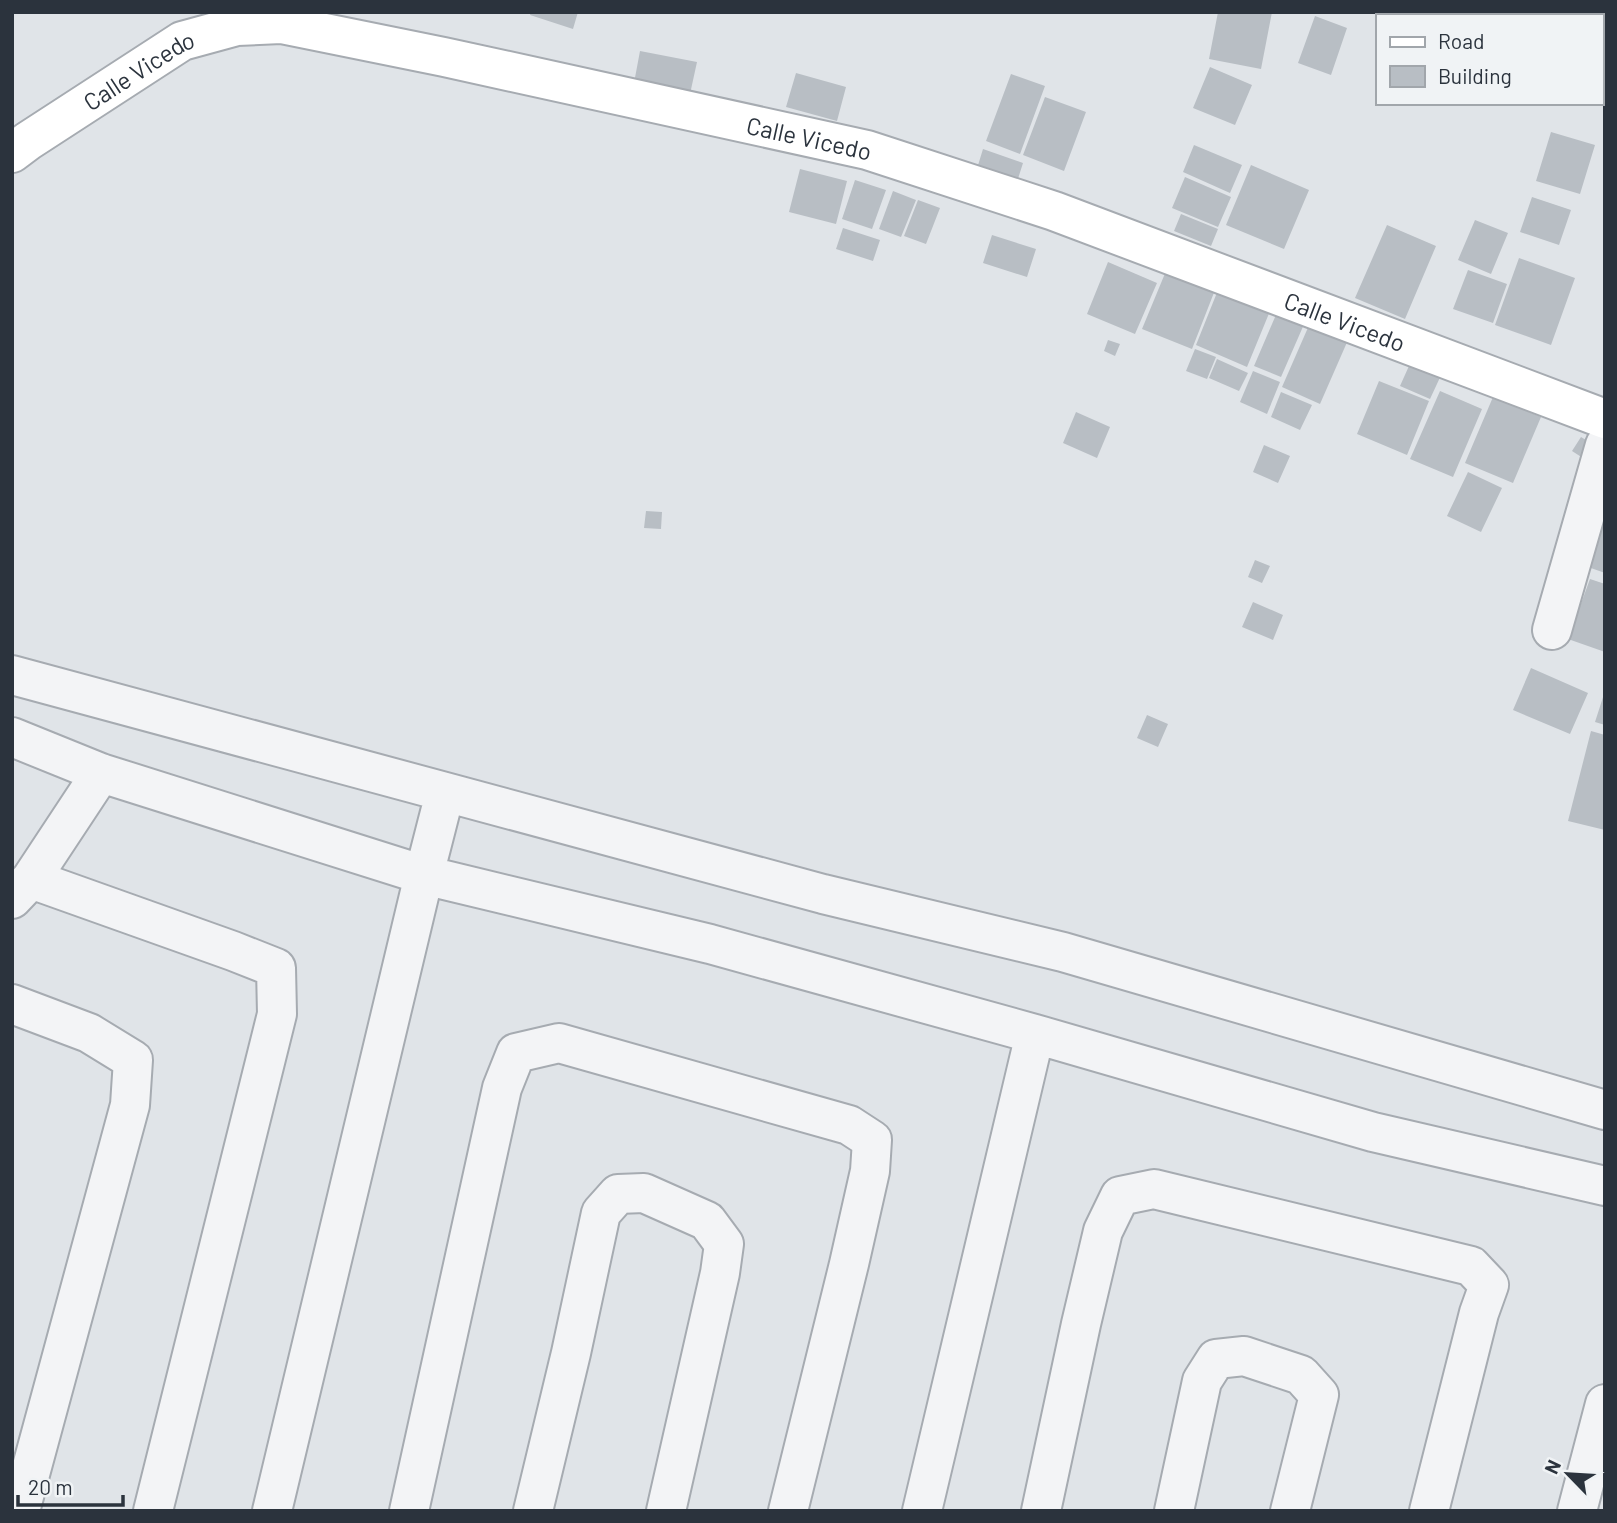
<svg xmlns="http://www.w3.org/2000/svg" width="1617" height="1523" viewBox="0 0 1617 1523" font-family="Barlow,sans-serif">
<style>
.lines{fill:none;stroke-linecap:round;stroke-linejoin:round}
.stream{stroke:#a0b5c3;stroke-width:10}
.building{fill:#b8bec4}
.street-casing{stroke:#a6abb1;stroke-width:42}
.secondary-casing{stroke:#a6abb1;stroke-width:42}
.street{stroke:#f3f4f6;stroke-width:38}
.secondary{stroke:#fff;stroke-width:38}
.labels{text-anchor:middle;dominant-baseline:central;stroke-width:5;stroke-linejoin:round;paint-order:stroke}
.street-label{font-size:24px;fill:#2b333d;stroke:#f0f3f5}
</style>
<rect width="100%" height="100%" fill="#e0e4e8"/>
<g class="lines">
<path class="stream" d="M 1381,12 L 1383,16"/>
</g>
<path class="building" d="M 531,12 L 578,12 L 573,29 L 530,15 Z
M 1218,12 L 1272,12 L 1261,69 L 1209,59 Z
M 1315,16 L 1347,28 L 1331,75 L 1298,63 Z
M 640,51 L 697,62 L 690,94 L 634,83 Z
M 1210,67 L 1252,85 L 1235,125 L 1193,108 Z
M 796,73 L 846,87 L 837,121 L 786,107 Z
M 1011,74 L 1045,86 L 1020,154 L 986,141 Z
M 1045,97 L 1086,112 L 1064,171 L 1023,155 Z
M 1551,132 L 1595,145 L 1580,194 L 1536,181 Z
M 1194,145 L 1242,165 L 1230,193 L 1183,172 Z
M 983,149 L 1023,163 L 1015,188 L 975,175 Z
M 1251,165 L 1309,190 L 1284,249 L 1226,225 Z
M 800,169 L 847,181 L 836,224 L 789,212 Z
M 1185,177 L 1231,197 L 1218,227 L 1172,208 Z
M 855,180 L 886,190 L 872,229 L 842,219 Z
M 893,191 L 916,200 L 901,237 L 879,229 Z
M 1532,197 L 1571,210 L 1559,245 L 1520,232 Z
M 918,200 L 940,208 L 926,244 L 904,236 Z
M 1181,214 L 1218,229 L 1211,246 L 1174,231 Z
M 1475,220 L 1508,233 L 1491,274 L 1458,260 Z
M 1387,225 L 1436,246 L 1405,319 L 1355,298 Z
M 843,228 L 880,240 L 873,261 L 836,249 Z
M 992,235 L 1036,249 L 1027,277 L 983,263 Z
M 1519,258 L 1575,278 L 1551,345 L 1495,325 Z
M 1108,262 L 1157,283 L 1135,334 L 1087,314 Z
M 1468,270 L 1507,284 L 1493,323 L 1453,309 Z
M 1166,271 L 1215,290 L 1192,349 L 1142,329 Z
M 1218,290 L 1270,311 L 1247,367 L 1196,345 Z
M 1278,310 L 1305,322 L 1281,377 L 1254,366 Z
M 1310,323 L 1348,340 L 1320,404 L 1282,387 Z
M 1108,340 L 1120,344 L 1115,356 L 1104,351 Z
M 1195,349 L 1216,357 L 1207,379 L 1186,371 Z
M 1413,357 L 1443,371 L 1430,399 L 1400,386 Z
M 1217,359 L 1248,373 L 1239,391 L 1209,378 Z
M 1253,371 L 1280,382 L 1267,414 L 1240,402 Z
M 1379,381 L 1429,401 L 1407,455 L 1357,434 Z
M 1440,391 L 1482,409 L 1453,477 L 1410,459 Z
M 1281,392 L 1312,405 L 1300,430 L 1271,417 Z
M 1493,397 L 1541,417 L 1513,483 L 1465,463 Z
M 1076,412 L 1110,427 L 1097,458 L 1063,443 Z
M 1581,437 L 1596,446 L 1586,460 L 1572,451 Z
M 1264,445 L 1290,456 L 1278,483 L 1253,472 Z
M 1468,472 L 1502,488 L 1481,532 L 1447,516 Z
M 646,511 L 662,512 L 661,529 L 644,528 Z
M 1604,520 L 1605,520 L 1605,573 L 1588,567 Z
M 1255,560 L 1270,566 L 1262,583 L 1248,577 Z
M 1590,579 L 1605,584 L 1605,652 L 1568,639 Z
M 1253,602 L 1283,615 L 1273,640 L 1242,627 Z
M 1531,668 L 1588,693 L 1570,734 L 1513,710 Z
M 1604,694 L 1605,694 L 1605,725 L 1595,722 Z
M 1147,715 L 1168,724 L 1158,747 L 1137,738 Z
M 1591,731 L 1605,735 L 1605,830 L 1568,821 Z"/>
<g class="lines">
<g class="street-casing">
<path id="street" d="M 1552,630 L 1605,445
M 12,675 L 823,894 L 1063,952 L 1605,1110
M 12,737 L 101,773 L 424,875 L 710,944 L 1035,1034 L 1373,1132 L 1605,1186
M 31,879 L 233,951 L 276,968 L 277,1014 L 153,1511
M 12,899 L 31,879 L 101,773
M 12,1004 L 89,1033 L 133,1060 L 130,1105 L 20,1511
M 272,1511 L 424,875 L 445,793
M 409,1511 L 502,1088 L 516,1053 L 559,1043 L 849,1125 L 872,1140 L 870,1171 L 849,1264 L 788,1511
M 533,1511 L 571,1353 L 601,1213 L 618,1194 L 644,1193 L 707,1221 L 724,1244 L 720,1273 L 666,1511
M 922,1511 L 1035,1034
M 1041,1511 L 1081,1324 L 1103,1231 L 1120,1196 L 1154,1189 L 1471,1266 L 1489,1285 L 1479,1313 L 1429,1511
M 1174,1511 L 1202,1381 L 1216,1359 L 1244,1356 L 1301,1375 L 1319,1395 L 1290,1511
M 1577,1511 L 1605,1404"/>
</g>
<g class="secondary-casing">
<g id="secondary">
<path id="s1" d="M 12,153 L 28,141 L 182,41 L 237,26 L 281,24 L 444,57 L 867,150 L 1054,211 L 1605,419"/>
</g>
</g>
<use href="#street" class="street"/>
<use href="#secondary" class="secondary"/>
</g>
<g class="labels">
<g class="street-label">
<text stroke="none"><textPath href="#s1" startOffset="152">Calle Vicedo</textPath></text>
<text stroke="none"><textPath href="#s1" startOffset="845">Calle Vicedo</textPath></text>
<text stroke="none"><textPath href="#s1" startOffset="1412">Calle Vicedo</textPath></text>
</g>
</g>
<rect width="1617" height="1523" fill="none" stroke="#2b333d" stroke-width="28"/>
<rect x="1376" y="14" width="228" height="91" fill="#f0f3f5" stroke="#a1a6ab" stroke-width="2"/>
<rect x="1390" y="37" width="35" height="10" fill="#ffffff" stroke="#a1a6ab" stroke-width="2"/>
<text x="1438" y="49" font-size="21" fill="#2b333d">Road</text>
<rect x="1390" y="66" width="35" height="21" fill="#b8bec4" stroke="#a1a6ab" stroke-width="2"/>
<text x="1438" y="84" font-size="21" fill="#2b333d">Building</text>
<g transform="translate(1568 1474) rotate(295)" stroke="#f0f3f5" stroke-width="5" paint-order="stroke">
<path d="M0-5L12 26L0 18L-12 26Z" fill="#2b333d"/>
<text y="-10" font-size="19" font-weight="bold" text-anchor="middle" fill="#2b333d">N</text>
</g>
<path d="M18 1495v10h105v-10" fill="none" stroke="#2b333d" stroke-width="3.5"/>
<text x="28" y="1495" font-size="21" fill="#2b333d" stroke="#f0f3f5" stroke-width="5" paint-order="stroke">20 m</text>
</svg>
